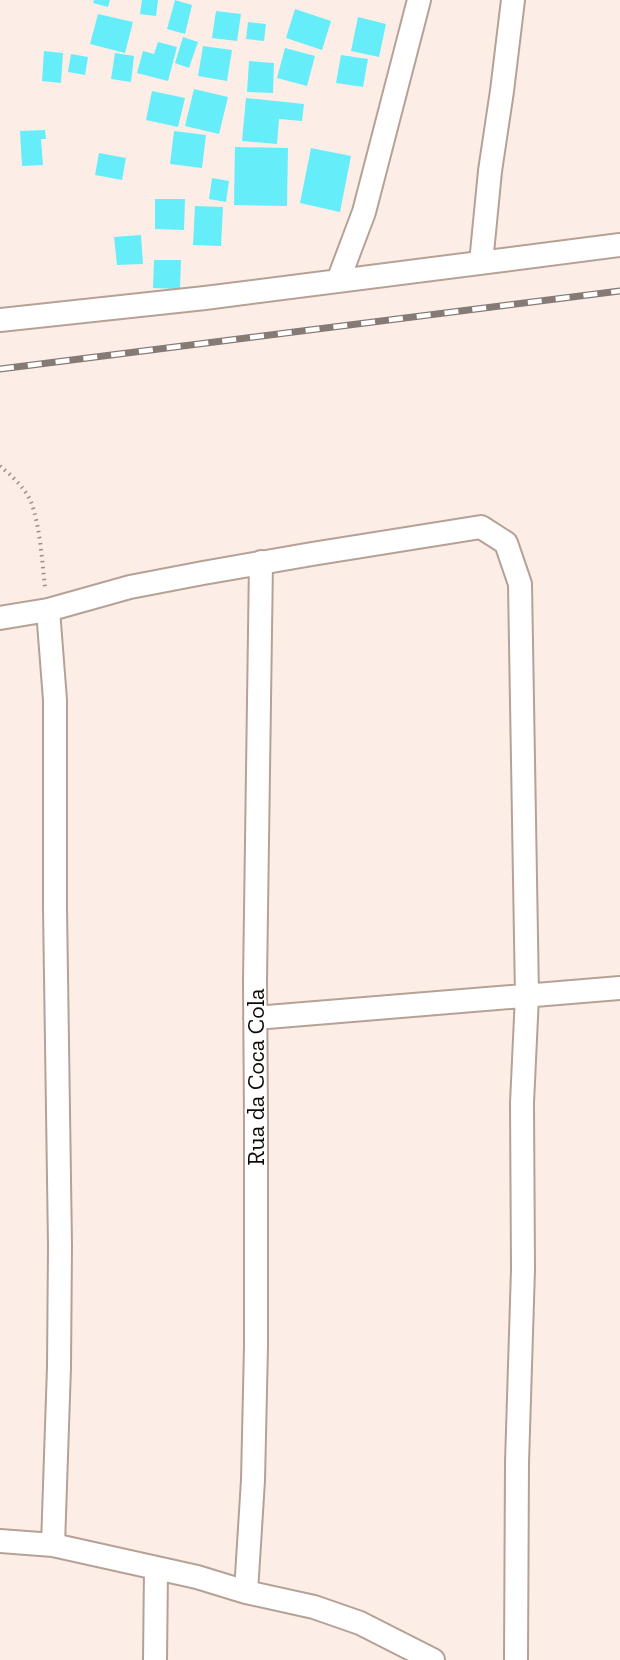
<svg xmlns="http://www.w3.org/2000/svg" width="620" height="1660" viewBox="0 0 620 1660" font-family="'Zilla Slab',serif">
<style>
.building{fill:#66edfa}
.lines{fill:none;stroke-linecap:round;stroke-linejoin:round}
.minor-casing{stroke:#b6a196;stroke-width:26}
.path{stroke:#998e89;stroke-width:4;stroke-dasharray:1.5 4.5;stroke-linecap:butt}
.minor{stroke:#fff;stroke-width:22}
.rail-casing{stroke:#857a75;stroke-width:7}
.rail{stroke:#fff;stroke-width:4.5;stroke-dasharray:14;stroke-linecap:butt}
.labels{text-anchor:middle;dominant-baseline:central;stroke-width:4.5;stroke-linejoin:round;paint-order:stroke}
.street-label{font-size:24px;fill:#100906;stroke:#fff}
</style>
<rect width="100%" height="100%" fill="#fceee7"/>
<path class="building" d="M 94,0 L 110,0 L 108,7 L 93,3 Z
M 142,0 L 158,0 L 156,16 L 140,14 Z
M 175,0 L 192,5 L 185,34 L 167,29 Z
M 295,9 L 331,21 L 322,50 L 286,38 Z
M 216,11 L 241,14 L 237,41 L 212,38 Z
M 98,14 L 133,22 L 125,53 L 90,44 Z
M 358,17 L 386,24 L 379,57 L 351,51 Z
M 248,22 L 266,24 L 264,41 L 246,39 Z
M 183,37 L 198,42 L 189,68 L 175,63 Z
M 158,42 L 177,47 L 168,81 L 137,73 L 143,51 L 154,54 Z
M 203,46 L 232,50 L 227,81 L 198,76 Z
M 285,48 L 315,56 L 307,86 L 277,78 Z
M 44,51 L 63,53 L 61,83 L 42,81 Z
M 115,53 L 134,56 L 131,82 L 111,79 Z
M 71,54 L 88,57 L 85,75 L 68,72 Z
M 341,55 L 368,59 L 363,87 L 336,83 Z
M 249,61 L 274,63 L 273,93 L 247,92 Z
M 194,89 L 228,97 L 219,134 L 185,126 Z
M 152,91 L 185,98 L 178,127 L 146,120 Z
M 246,98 L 304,104 L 302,121 L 279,119 L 277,144 L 242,141 Z
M 45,130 L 46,139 L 41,139 L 43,165 L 22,166 L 20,131 Z
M 174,131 L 206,135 L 202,168 L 170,164 Z
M 235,147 L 288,148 L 287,206 L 234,205 Z
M 311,148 L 351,156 L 340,212 L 300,203 Z
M 99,153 L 126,158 L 122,180 L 95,175 Z
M 212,178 L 229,181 L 226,202 L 209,199 Z
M 155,199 L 185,199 L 184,230 L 155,229 Z
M 195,206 L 223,207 L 221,246 L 193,245 Z
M 141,235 L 143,264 L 117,265 L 114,237 Z
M 154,260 L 181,260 L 180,289 L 153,288 Z"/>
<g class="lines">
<g class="minor-casing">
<path id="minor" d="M 481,263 L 490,171 L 502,91 L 513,0
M 338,281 L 364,212 L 419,0
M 0,320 L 205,298 L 620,245
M 48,610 L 55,700 L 55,908 L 60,1246 L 59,1367 L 53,1545
M 0,618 L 48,610 L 130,587 L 203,573 L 312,554 L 481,527 L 506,543 L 520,584 L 527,996 L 522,1103 L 523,1269 L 517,1463 L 516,1660
M 255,1018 L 620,988
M 0,1541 L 53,1545 L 197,1577 L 246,1592 L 314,1607 L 360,1623 L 433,1660
M 246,1592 L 253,1480 L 256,1346 L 256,1120 L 255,981 L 261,562
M 155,1660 L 156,1569"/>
</g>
<path class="path" d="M 0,466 C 10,474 26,489 31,502 C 40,525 42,561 45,587"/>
<use href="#minor" class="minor"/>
<g class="rail-casing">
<path id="rail" d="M 0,369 L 620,291"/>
</g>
<use href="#rail" class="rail"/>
</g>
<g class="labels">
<g class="street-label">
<text transform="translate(255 1077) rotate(-90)">Rua da Coca Cola</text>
</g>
</g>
</svg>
